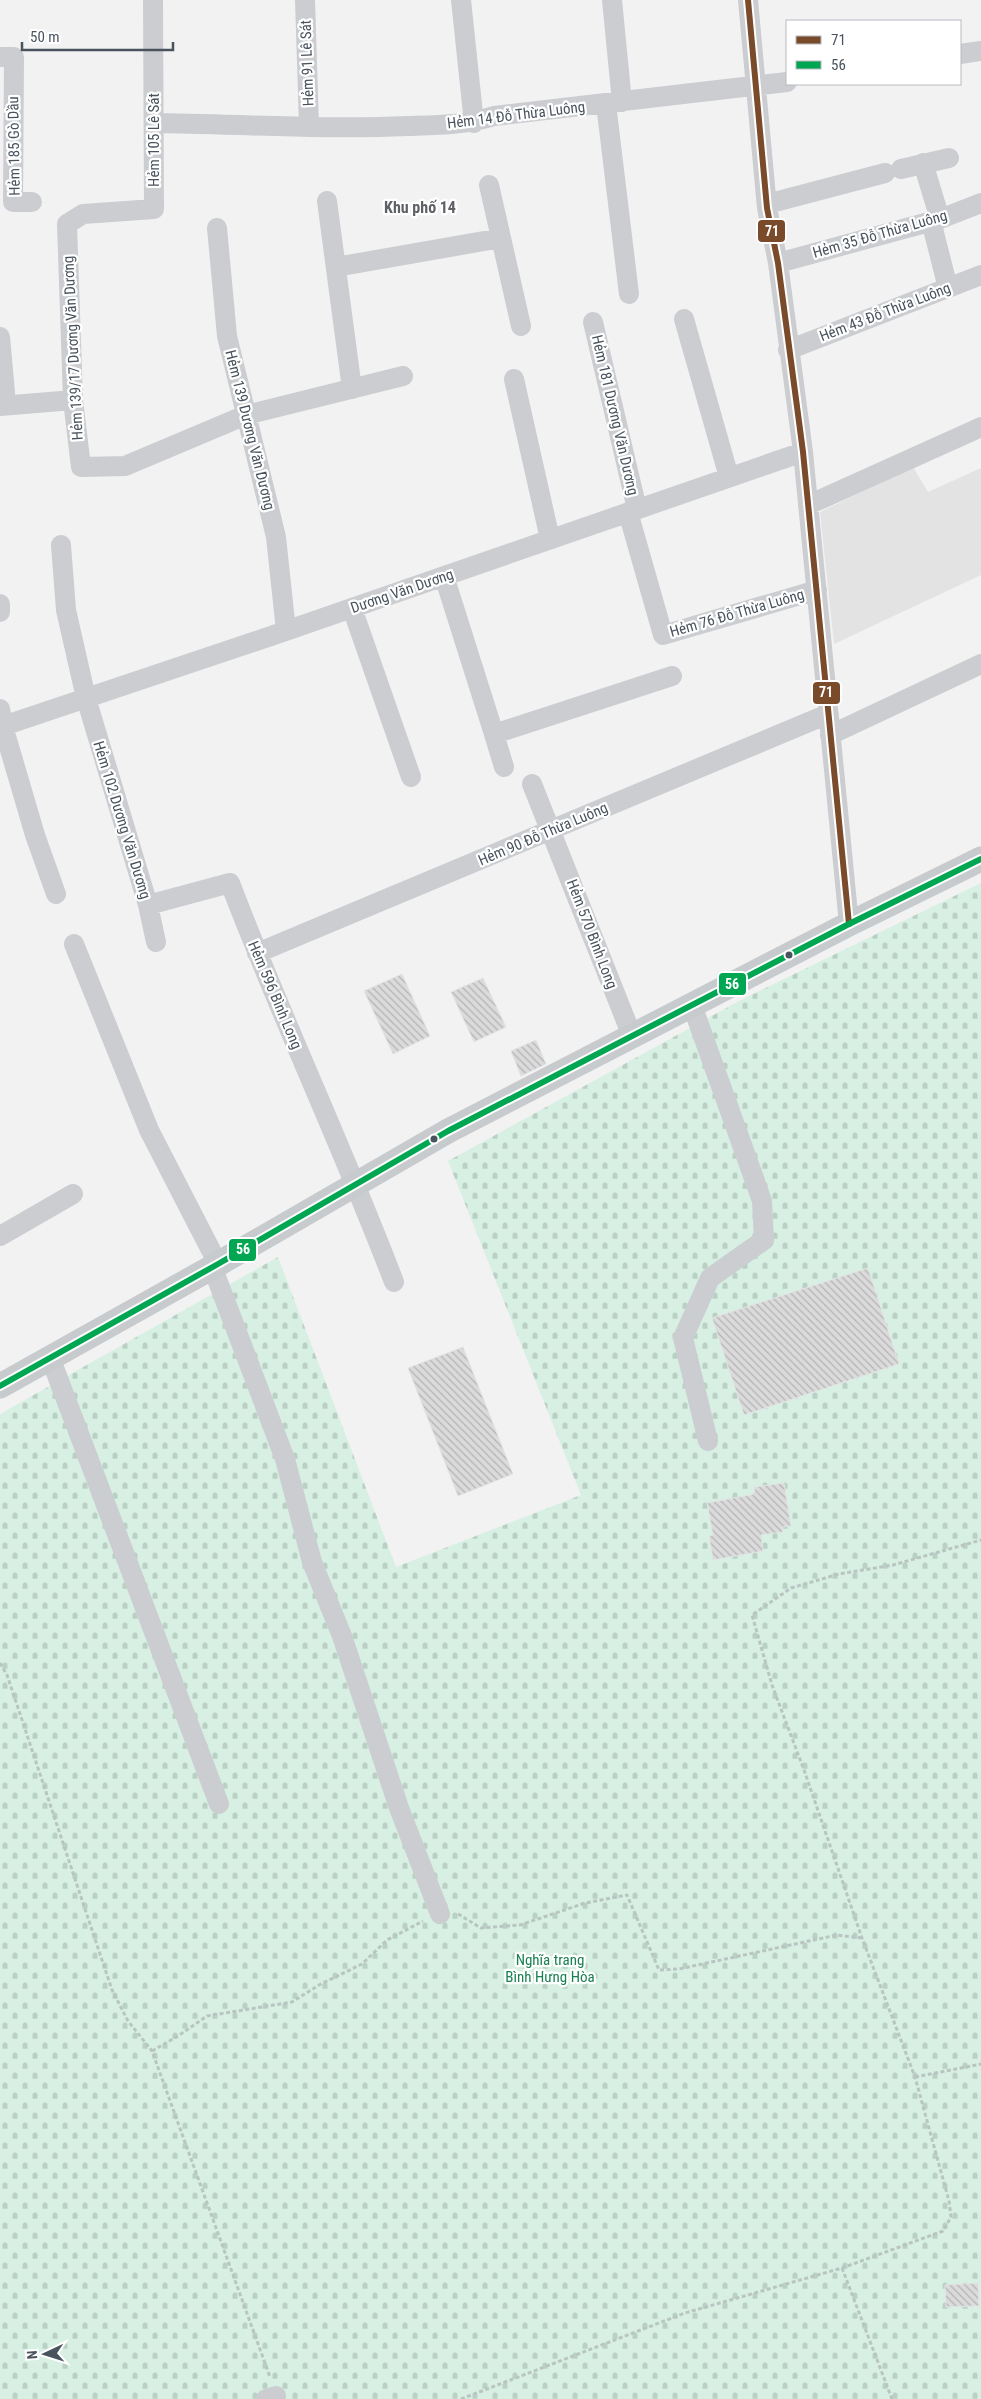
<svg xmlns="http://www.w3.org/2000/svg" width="981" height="2399" viewBox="0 0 981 2399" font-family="'Roboto Condensed',sans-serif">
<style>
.education{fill:#e4e3e4}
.cemetery{fill:url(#cemetery-stones)}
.building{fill:url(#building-back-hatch);stroke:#e3e4e5}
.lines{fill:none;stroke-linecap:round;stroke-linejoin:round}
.path{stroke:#b9c5c2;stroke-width:3;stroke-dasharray:4 2.5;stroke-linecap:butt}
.minor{stroke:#cbcdd0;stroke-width:20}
.major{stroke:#c8cbce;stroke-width:25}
.bus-1-casing{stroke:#fff;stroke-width:10}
.bus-2-casing{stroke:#fff;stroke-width:10}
.bus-1{stroke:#7a4b2a;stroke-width:6}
.bus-2{stroke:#00a651;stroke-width:6}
.bus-dot{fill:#49535e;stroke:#fff;stroke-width:2}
.labels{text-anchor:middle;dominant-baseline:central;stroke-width:4.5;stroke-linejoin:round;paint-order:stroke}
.street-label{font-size:15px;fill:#49535e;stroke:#fff}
.park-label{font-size:15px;fill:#198053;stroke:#fff}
.neighbourhood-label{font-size:16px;font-weight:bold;fill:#5d6166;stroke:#fff}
.line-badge{stroke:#fff;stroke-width:2}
.badge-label{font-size:14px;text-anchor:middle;font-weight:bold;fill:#fff}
</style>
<defs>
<pattern id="cemetery-stones" width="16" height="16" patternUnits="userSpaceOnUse" patternTransform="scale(1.25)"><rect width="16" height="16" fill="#d7f0e3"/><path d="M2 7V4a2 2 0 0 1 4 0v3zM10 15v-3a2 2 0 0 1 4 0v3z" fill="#bad0c5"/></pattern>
<pattern id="building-back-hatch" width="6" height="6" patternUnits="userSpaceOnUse" patternTransform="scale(1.25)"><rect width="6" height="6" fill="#dbdbdc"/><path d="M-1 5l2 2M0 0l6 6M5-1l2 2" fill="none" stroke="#b4b4b6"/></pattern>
</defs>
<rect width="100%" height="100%" fill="#f2f2f2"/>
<path class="education" d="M 913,467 L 928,492 L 981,468 L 981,575 L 834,644 L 820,512 Z"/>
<path class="cemetery" d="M 981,883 L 981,2399 L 0,2399 L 0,1414 L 278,1257 L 396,1567 L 581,1495 L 448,1161 L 739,1001 Z"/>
<path class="building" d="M 402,974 L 430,1036 L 393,1054 L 364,991 Z
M 483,978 L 506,1027 L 474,1042 L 451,992 Z
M 536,1040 L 546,1064 L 521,1076 L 511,1051 Z
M 868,1268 L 899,1364 L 744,1415 L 712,1318 Z
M 463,1347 L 513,1474 L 458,1496 L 408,1368 Z
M 784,1483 L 791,1526 L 782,1527 L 783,1532 L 761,1535 L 763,1551 L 713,1560 L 709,1536 L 713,1535 L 707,1503 L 755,1494 L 754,1487 Z
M 978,2283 L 979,2306 L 946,2307 L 945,2285 Z"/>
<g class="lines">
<path class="path" d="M 0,1663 L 7,1675 L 112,1990 L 128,2021 L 152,2051 L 270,2377
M 458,1914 L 481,1928 L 520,1925 L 585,1903 L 627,1895 L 659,1970 L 679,1969 L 837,1935 L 862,1938
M 152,2051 L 178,2036 L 207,2016 L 292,2002 L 319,1985 L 362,1964 L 387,1940 L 423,1921
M 915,2077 L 981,2064
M 842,2268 L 892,2399
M 461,2399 L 685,2313 L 842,2268 L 943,2231 L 951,2217 L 949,2201 L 915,2077 L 862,1938 L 804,1770 L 772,1685 L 752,1615 L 791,1588 L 839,1574 L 893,1565 L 981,1540"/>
<path class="minor" d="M 153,0 L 154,209 L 83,214 L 67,224 L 73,400 L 81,467 L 125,466 L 246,415 L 403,376
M 305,0 L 309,126
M 461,0 L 474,123
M 612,0 L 622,102
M 748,0 L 767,208 L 778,263 L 803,452 L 849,924
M 960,54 L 981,51
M 0,57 L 14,57 L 13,202 L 32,202
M 606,104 L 629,294
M 154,123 C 239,124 324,130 408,126 C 438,125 466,125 494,116 L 787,82
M 923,163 L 940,219
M 901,169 L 949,158
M 489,185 L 521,326
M 327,201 L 352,389
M 767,204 L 885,173
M 931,221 L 948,288
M 217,228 L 227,336 L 276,537 L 286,631
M 778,263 L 940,219 L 981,203
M 336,267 L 501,238
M 684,319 L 729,477
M 593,322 L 637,509
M 0,337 L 6,404
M 788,350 L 981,275
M 514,379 L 550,539
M 0,406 L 73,400
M 808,505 L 981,427
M 628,512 L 663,635 L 817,590
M 61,545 L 66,610 L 86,698 L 148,905 L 156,942
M 444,576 L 494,734 L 672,676
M 0,604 L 0,612
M 352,608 L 411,777
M 0,709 L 3,726 L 35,835 L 56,894
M 0,727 L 271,636 L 803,452
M 494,734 L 504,767
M 830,735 L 981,664
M 532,784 L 632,1036
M 148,905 L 230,883 C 281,1017 343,1148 394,1282
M 74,944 L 149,1130 L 218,1264
M 257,953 L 828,714
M 692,1005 L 762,1201 L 764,1240 L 710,1278 L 683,1338 L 708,1441
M 0,1236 L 73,1194
M 212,1266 L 285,1459 L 312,1562 L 342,1636 L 399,1808 L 440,1914
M 50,1357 L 219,1804
M 266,2399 L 276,2396"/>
<path class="major" d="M 0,1386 L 218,1264 L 448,1131 L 849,924 L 981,859"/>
<g class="bus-1-casing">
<path id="bus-1" d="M 748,0 L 767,208 L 778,263 L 803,452 L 849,924"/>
</g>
<g class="bus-2-casing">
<path id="bus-2" d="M 0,1386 L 218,1264 L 448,1131 L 849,924 L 981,859"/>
</g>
<use href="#bus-1" class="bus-1"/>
<use href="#bus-2" class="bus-2"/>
</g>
<g class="bus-dot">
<circle cx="789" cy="955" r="4.5"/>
<circle cx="434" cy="1139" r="4.5"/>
</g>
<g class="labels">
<g class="street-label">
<text transform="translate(307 63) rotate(-92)">Hẻm 91 Lê Sát</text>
<text transform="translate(516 115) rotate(-7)">Hẻm 14 Đỗ Thừa Luông</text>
<text transform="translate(154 140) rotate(-90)">Hẻm 105 Lê Sát</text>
<text transform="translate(14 146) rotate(-91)">Hẻm 185 Gò Dầu</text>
<text transform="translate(880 234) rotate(-16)">Hẻm 35 Đỗ Thừa Luông</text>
<text transform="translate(885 312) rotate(-21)">Hẻm 43 Đỗ Thừa Luông</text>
<text transform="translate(73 348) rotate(-93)">Hẻm 139/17 Dương Văn Dương</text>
<text transform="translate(615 415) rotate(77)">Hẻm 181 Dương Văn Dương</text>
<text transform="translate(250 430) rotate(76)">Hẻm 139 Dương Văn Dương</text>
<text transform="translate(402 591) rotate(-19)">Dương Văn Dương</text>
<text transform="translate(737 613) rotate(-16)">Hẻm 76 Đỗ Thừa Luông</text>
<text transform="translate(122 820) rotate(73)">Hẻm 102 Dương Văn Dương</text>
<text transform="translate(543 834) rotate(-23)">Hẻm 90 Đỗ Thừa Luông</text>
<text transform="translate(592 934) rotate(69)">Hẻm 570 Bình Long</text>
<text transform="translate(275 995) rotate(67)">Hẻm 596 Bình Long</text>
</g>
<g class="park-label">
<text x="550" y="1960">Nghĩa trang<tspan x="550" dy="17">Bình Hưng Hòa</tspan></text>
</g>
<g class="neighbourhood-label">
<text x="420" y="207">Khu phố 14</text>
</g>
</g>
<g class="line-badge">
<rect x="757" y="219" width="29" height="24" rx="5" fill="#7a4b2a"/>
<rect x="812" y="681" width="29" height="24" rx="5" fill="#7a4b2a"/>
<rect x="718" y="972" width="29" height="24" rx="5" fill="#00a651"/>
<rect x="228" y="1238" width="29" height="24" rx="5" fill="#00a651"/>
</g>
<g class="badge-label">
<text x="772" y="236">71</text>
<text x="826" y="697">71</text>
<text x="732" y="989">56</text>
<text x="243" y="1254">56</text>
</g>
<rect x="786" y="20" width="175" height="65" fill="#ffffff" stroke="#b6babf"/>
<rect x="796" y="36" width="25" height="8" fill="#7a4b2a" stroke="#b6babf"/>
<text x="831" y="45" font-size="15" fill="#49535e">71</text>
<rect x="796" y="61" width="25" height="8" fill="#00a651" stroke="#b6babf"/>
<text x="831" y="70" font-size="15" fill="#49535e">56</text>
<g transform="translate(45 2354) rotate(266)" stroke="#ffffff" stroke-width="4" paint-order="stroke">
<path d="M0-4L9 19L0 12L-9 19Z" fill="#49535e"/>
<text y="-8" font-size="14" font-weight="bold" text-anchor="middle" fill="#49535e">N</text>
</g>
<path d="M22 42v8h151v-8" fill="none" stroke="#49535e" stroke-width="2.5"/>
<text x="30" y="42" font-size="15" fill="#49535e" stroke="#ffffff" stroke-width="4" paint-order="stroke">50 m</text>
</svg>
